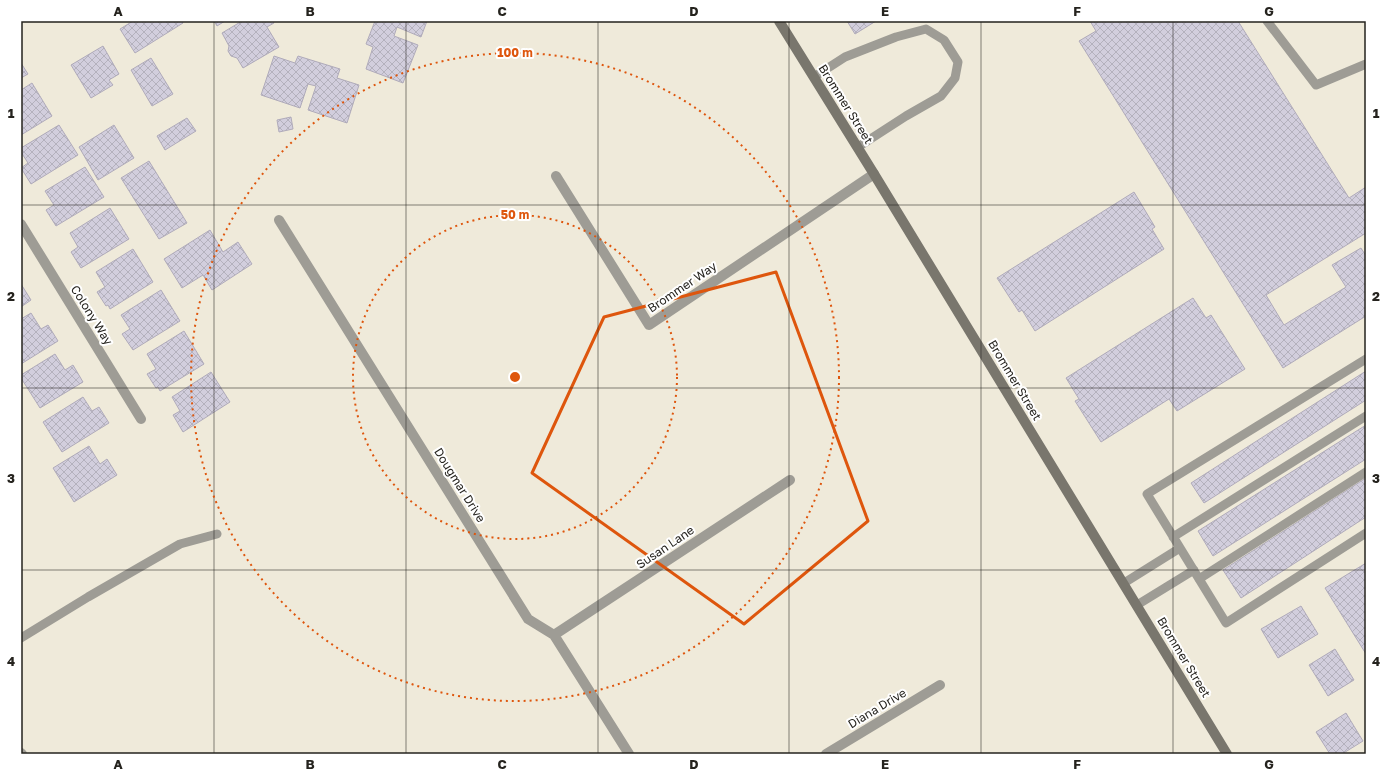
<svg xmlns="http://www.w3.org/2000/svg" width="1387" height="775" viewBox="0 0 1387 775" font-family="'Golos Text',sans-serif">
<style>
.building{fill:url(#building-cross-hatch);stroke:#b0abba}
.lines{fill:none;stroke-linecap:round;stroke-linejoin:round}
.service{stroke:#9e9c95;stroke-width:9}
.minor{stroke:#9e9c95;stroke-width:10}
.secondary{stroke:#79766d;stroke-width:10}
.marked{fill:none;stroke:#de560d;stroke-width:3;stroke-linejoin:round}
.grid{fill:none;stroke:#25231e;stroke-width:1;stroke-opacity:0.55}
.ring{fill:none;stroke:#de560d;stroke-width:2;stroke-dasharray:2 4}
.labels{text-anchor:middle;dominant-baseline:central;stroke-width:4;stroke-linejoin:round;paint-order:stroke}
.street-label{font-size:12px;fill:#25231e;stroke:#fff}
.centre{fill:#de560d;stroke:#fff;stroke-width:2}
.ring-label{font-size:12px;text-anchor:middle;font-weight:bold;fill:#de560d;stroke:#fff;stroke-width:4;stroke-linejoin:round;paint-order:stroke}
.neatline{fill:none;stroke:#25231e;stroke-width:1.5}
.grid-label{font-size:13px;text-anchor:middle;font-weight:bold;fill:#25231e}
</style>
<defs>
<pattern id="building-cross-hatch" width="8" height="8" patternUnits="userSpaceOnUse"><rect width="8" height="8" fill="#d2cedd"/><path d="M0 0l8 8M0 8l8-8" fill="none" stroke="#b4b1bd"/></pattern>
</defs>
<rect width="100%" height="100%" fill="#efeada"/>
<path class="building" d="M 133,21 L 182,21 L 183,23 L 135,53 L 120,29 Z
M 214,21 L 225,21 L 217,26 Z
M 242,21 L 273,21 L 274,23 L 267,27 L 279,47 L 243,68 L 237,58 L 231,56 L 228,51 L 229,46 L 222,33 Z
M 375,21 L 427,21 L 421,37 L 397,27 L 394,36 L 418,45 L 403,83 L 366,69 L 373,47 L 366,44 Z
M 847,21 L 876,21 L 855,34 Z
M 1090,21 L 1238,21 L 1349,198 L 1366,187 L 1366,233 L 1266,295 L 1284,325 L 1346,287 L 1332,265 L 1361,248 L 1366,256 L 1366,316 L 1283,368 L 1079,41 L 1096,31 Z
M 103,46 L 119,74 L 109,80 L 113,85 L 91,98 L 71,65 Z
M 274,56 L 295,63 L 298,56 L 340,69 L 337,78 L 359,85 L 347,123 L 308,110 L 316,86 L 308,84 L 300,108 L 261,95 Z
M 151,58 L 173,94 L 152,106 L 131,70 Z
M 21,63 L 28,74 L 21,78 Z
M 32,83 L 52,116 L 21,135 L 21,90 Z
M 291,117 L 293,129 L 279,132 L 277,120 Z
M 187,118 L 196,131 L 165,150 L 157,136 Z
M 59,125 L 78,155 L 31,184 L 21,168 L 28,163 L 21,152 L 21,148 Z
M 114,125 L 134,158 L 98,180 L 79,147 Z
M 149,161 L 187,223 L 159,239 L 121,178 Z
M 85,167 L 104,197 L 56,226 L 46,210 L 54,205 L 45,191 Z
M 1134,192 L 1155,227 L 1152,229 L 1164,249 L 1035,331 L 1022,310 L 1019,312 L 997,278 Z
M 110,208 L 129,239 L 81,268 L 71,252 L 78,247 L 70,233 Z
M 210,230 L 223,252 L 238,242 L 252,264 L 212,290 L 203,275 L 182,288 L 164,259 Z
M 133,249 L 153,282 L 110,309 L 108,305 L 106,306 L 97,292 L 105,287 L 96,272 Z
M 21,284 L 31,300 L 21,307 Z
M 161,290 L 180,321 L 133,350 L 122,334 L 130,329 L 121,315 Z
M 1193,298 L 1206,318 L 1211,315 L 1245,369 L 1177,411 L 1169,399 L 1101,442 L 1075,401 L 1079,399 L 1066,378 Z
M 31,313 L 41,329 L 48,325 L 58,341 L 21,364 L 21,319 Z
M 184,331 L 204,364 L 160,391 L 158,387 L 156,388 L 147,374 L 156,369 L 147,354 Z
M 55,354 L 65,370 L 73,365 L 83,382 L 40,408 L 21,378 L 21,375 Z
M 1366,371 L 1366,400 L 1204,503 L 1191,483 Z
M 211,372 L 230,402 L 183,432 L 173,415 L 180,411 L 172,397 Z
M 83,397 L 92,411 L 99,407 L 109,423 L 62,452 L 43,422 Z
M 1366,425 L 1366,459 L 1213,556 L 1198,531 Z
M 89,446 L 100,464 L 107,459 L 117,475 L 74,502 L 53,468 Z
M 1366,478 L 1366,517 L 1241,598 L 1223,570 Z
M 1366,563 L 1366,654 L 1325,588 Z
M 1301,606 L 1318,634 L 1278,658 L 1261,629 Z
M 1335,649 L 1354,680 L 1328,696 L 1309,665 Z
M 1346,713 L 1363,741 L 1342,754 L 1330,754 L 1316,732 Z"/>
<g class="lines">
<path class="service" d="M 1267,21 L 1316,85 L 1366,64
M 814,77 L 845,57 L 896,37 L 926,29 L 944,40 L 958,62 L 955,78 L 941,96 L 906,116 L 858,147
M 1366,359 L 1147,494 L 1226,623 L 1366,533
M 1173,537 L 1366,416
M 1199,579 L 1366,472
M 1124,583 L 1180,548
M 1137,605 L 1194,570
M 21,638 L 88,597 L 180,544 L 217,534"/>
<path class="minor" d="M 556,176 L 649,325 L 874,174
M 279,220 L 528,619 L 554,635 L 629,754
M 21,224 L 141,419
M 554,635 L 790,480
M 21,753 L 22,754
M 826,754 L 940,685"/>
<path class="secondary" d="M 779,21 L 874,174 L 1227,754"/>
</g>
<path class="marked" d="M 776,272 L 868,521 L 744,624 L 532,473 L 604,317 Z"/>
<path class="grid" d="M 214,21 L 214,754M 406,21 L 406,754M 598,21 L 598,754M 789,21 L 789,754M 981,21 L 981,754M 1173,21 L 1173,754M 21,205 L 1366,205M 21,388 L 1366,388M 21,570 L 1366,570"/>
<g class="ring">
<circle cx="515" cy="377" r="162"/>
<circle cx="515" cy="377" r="324"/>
</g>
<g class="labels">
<g class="street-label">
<text transform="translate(846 104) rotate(58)">Brommer Street</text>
<text transform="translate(682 287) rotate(-34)">Brommer Way</text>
<text transform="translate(92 315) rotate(58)">Colony Way</text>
<text transform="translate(1015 380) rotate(59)">Brommer Street</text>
<text transform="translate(460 485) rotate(58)">Dougmar Drive</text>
<text transform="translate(665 547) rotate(-34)">Susan Lane</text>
<text transform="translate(1184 657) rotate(59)">Brommer Street</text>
<text transform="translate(877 708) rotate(-31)">Diana Drive</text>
</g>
</g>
<circle cx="515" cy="377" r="6" class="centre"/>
<g class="ring-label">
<text x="515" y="57">100 m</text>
<text x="515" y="219">50 m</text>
</g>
<rect width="1387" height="775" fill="none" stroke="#ffffff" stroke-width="44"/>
<rect x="22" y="22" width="1343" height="731" class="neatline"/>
<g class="grid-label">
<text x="118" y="16">A</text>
<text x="310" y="16">B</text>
<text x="502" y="16">C</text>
<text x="694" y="16">D</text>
<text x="885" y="16">E</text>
<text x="1077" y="16">F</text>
<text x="1269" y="16">G</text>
<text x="11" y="118">1</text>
<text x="1376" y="118">1</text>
<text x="11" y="301">2</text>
<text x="1376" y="301">2</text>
<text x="11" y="483">3</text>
<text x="1376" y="483">3</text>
<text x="11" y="666">4</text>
<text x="1376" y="666">4</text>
<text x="118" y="769">A</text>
<text x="310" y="769">B</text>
<text x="502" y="769">C</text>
<text x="694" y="769">D</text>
<text x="885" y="769">E</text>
<text x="1077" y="769">F</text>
<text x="1269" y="769">G</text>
</g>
</svg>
